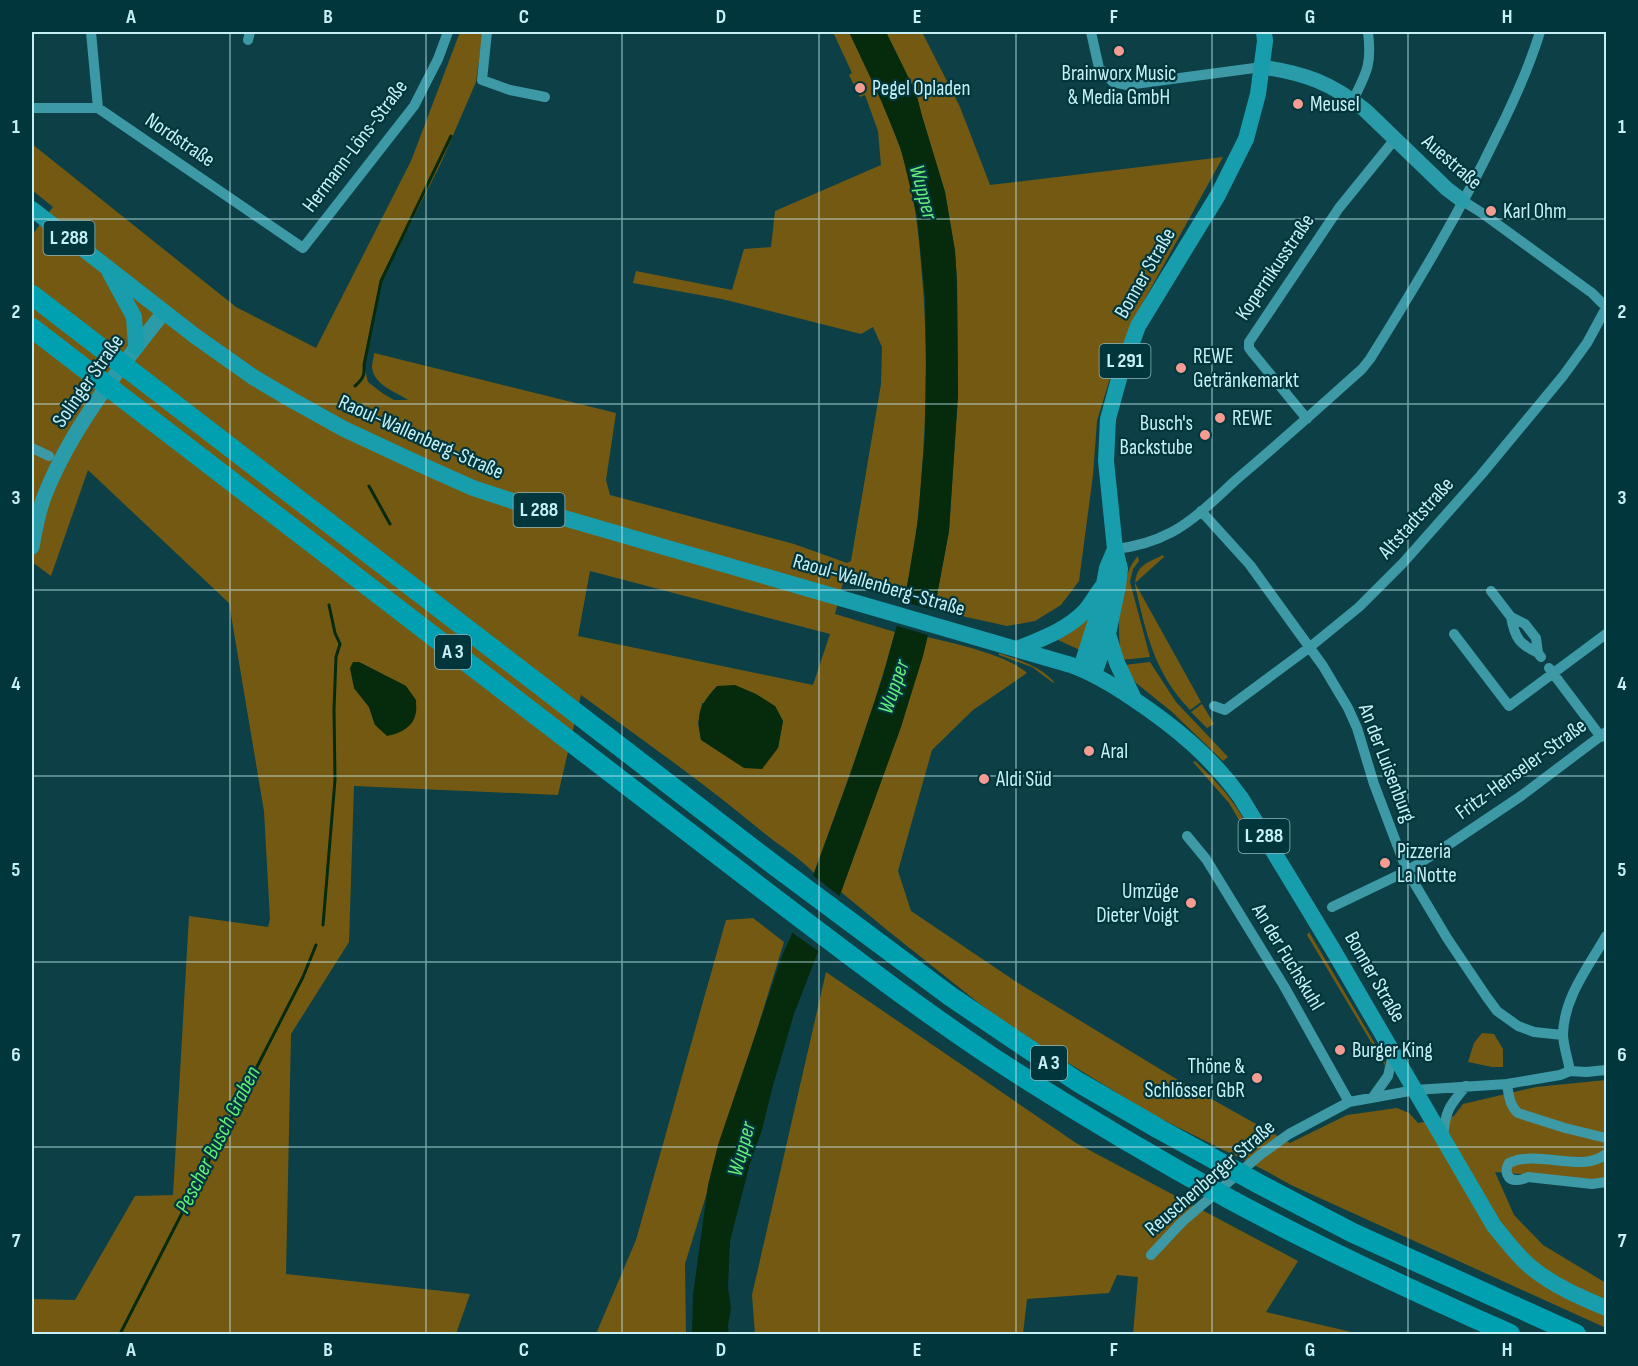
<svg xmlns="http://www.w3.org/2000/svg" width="1638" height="1366" viewBox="0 0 1638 1366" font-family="'Sofia Sans Condensed',sans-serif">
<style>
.green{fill:#745913;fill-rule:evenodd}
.water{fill:#052a0c}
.pier{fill:#0c4046}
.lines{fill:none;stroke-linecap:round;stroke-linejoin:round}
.stream{stroke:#052a0c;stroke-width:3}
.street{stroke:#3c99a5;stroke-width:10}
.secondary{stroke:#2a9ba8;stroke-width:15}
.primary{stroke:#189dac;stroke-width:16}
.highway{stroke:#00a0b0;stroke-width:20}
.grid{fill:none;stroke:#c6f0f6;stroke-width:1.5;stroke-opacity:0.55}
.poi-dot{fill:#f59c92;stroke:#00363c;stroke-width:2}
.labels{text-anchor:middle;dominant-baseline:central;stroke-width:4.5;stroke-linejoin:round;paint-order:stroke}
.shield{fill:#00363c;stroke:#8bb8be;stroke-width:1.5}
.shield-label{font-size:20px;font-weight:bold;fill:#c6f0f6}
.poi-label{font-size:21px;fill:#c6f0f6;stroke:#00363c;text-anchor:start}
.street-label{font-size:21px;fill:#c6f0f6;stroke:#00363c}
.water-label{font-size:22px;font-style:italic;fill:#63ed79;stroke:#00363c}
.neatline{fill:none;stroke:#c6f0f6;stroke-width:2}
.grid-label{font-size:20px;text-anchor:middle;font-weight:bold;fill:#c6f0f6}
</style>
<rect width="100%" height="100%" fill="#0c4046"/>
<path class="green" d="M 460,32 L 483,32 L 476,82 L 441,163 L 380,284 L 364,366 L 368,382 L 382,393 L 394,400 L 408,400 C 395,391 375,386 372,368 C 372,363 374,357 374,353 L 616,413 L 606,480 L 610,495 L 794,544 L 847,563 L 851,561 L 881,384 L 882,347 L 873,327 L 861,334 L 722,299 L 633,283 L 636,271 L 732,290 L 744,249 L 771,247 L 775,211 L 881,165 L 878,131 L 865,95 L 860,97 L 849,75 L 852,73 L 833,32 L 849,32 C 867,70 886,108 900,148 C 913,185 918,225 921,264 C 928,336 927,409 921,482 C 918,520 914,561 904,598 L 891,594 L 843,583 L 835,614 L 895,632 C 873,714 843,793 814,873 C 799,857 781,847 764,833 C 705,784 643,740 581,695 L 558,795 L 354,786 L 349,942 L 291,1034 L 286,1274 L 470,1294 L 456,1334 L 32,1334 L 32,1299 L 75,1300 L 135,1196 L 173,1195 L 189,916 L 268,927 L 270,919 L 264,811 L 229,603 L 88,470 L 51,576 L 32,562 L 32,235 L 53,207 L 32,190 L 32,144 L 236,307 L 316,348 L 411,161 ZM 590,571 L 830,634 L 813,685 L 578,636 ZM 359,662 L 406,686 L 375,725 L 369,707 L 354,688 ZM 702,703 L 775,706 L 783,721 L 778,748 L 701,740 L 698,723 Z
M 886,32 L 922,32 L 960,107 L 990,185 L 1223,157 L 1134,319 L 1115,362 L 1097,421 L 1093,475 L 1079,581 L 1061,605 L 1035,621 L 1007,626 L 966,617 L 935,606 L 949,531 L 958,395 L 957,282 L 955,251 L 945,192 L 922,116 L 916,93 Z
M 1163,555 L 1164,557 L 1135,583 L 1201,702 L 1190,710 C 1154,672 1146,633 1135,585 C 1136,565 1147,563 1163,555 Z
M 1138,556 L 1139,561 L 1133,569 L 1130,582 L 1150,657 L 1122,660 C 1116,633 1118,577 1138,556 Z
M 1091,613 L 1082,651 L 1056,639 Z
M 927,637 C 953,643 1008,655 1027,673 L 973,710 L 932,750 L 898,871 L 911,911 L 1018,983 L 1178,1080 L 1290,1143 L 1347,1115 L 1397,1108 L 1409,1113 L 1418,1123 L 1454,1116 L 1463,1104 L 1536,1087 L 1606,1080 L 1606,1178 L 1594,1180 L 1495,1172 L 1514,1215 L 1543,1245 L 1606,1283 L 1606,1328 L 1291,1185 L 1268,1172 L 1151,1114 L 1005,1024 L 887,930 L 841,892 L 900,729 Z
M 999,653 C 1019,660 1041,666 1055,683 L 1052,682 L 1032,667 L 999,655 Z
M 1150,662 L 1176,702 L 1228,757 L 1223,761 L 1171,711 L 1136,683 L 1124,665 Z
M 1202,704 L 1214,724 L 1207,728 L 1191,712 Z
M 1195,761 C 1217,782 1240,805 1251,836 L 1249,837 L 1229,803 L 1193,762 Z
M 753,918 L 784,942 L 685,1264 L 686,1334 L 596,1334 L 636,1240 L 726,920 Z
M 1309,932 L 1384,1059 L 1386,1067 L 1307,935 Z
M 826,972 L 1076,1143 L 1298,1261 L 1266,1312 L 1360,1334 L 1133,1334 L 1138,1277 L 1117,1275 L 1109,1293 L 1027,1299 L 1023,1334 L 755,1334 L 752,1295 Z
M 1482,1033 L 1494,1034 L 1503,1049 L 1503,1067 L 1492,1067 L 1468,1062 L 1474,1043 Z"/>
<path class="water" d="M 849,32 L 886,32 L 916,93 L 922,116 L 945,192 L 955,251 L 957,282 L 958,395 L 949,531 L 935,606 L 923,656 L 901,727 L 841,892 L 794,1014 L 772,1089 L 762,1130 L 750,1163 L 730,1241 L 728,1288 L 731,1308 L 728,1326 L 729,1334 L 692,1334 L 693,1295 L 708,1185 L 718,1145 L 782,956 L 791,936 L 850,775 L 883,676 L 906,592 L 918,520 L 925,434 L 926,358 L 925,298 L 917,216 L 901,149 L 881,100 Z
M 353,662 L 359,662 L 406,686 L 416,700 C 416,705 417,711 415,716 C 412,728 398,734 387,736 L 375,725 L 369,707 L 354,688 L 350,668 Z
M 735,685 L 756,694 L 775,706 L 783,721 L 778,748 L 762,769 L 744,768 L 701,740 C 696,713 699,706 717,686 Z"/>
<path class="pier" d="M 900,601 L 937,611 L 931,636 L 894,625 Z
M 811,874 L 842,898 L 821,953 L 790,931 Z"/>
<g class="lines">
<path class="stream" d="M 355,386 C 363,379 365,375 364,365 L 381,281 L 451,136
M 369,486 L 390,524
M 323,925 L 335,780 L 334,709 L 336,657 L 340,644 L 335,633 L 329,605
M 120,1334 L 303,977 L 316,945"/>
<path class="street" d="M 91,32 L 98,108 L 303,248 L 414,106 L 438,59 L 448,32
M 487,32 L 482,80 L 510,90 L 545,97
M 1091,32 L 1099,68 L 1113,82 L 1127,85 L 1262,67
M 248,40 L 250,32
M 1353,100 C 1367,72 1372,64 1368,32
M 32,108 L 98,108
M 1463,201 L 1482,213 L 1592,293 L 1606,307
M 1307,419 L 1252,352 L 1249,348 L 1249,342 L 1339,208 L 1395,139
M 32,448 L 49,456
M 1201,511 L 1250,565 L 1323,666 L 1348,708 L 1357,728 L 1374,784 L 1407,871 L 1447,938 L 1486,996 L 1497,1011 L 1518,1026 L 1534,1032 L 1563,1035
M 1115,549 C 1134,547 1155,541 1172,532 C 1196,519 1217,497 1237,479 C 1279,443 1321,406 1362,369 L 1370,359 C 1415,287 1459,214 1496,137 C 1513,103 1529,68 1540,32
M 1491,591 L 1511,617 L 1525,624 L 1536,638 L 1538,653 L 1541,657
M 1511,617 C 1515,638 1519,644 1538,653
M 1454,634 L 1509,706 L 1606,634
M 1549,668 L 1601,737
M 1214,706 L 1225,710 L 1310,647 L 1359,607 L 1403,563 L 1481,475 L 1563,376 L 1587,343 L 1606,308
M 1187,836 L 1206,859 L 1284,986 L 1349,1102
M 1332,907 L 1407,871 L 1451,843 L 1521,796 L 1606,732
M 1570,1071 C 1568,1059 1563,1045 1563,1034 C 1564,997 1589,966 1606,936
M 1507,1084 C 1509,1095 1509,1105 1518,1113 L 1565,1128 L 1606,1138
M 1373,1097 L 1388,1076 L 1393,1054
M 1443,1138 C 1445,1111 1449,1106 1466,1086
M 1606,1154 C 1581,1174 1539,1149 1509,1163 C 1504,1171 1507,1181 1518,1180 C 1522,1180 1525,1178 1528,1177 L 1592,1184 L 1606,1182
M 1151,1255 L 1182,1222 L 1260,1155 L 1289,1134 L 1349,1102 L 1415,1090 L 1507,1084 L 1560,1075 L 1570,1071 L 1586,1072 L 1606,1070"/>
<path class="secondary" d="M 1262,67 C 1304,73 1332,83 1365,110 L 1447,189 L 1463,201
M 32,547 C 35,530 38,513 44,497 C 71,428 118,370 164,312"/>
<path class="primary" d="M 32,209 L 195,336 L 253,377 L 292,400 L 344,429 L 417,463 L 473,488 L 564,518 L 1071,665 C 1093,673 1113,685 1132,698 C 1174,726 1212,757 1241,798 L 1332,948 L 1494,1226 C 1506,1240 1517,1256 1532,1268 C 1554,1286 1580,1297 1606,1308
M 110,273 L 134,317 L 136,347
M 1108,634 L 1117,663 L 1134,699
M 1017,649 C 1041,639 1067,630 1085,611 C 1091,604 1096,595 1102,587
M 1081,668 L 1099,611 L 1107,568 L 1115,549
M 1094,674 L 1108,634 L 1118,586 L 1120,569 L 1115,549 L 1106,461 L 1108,419 L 1120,375 L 1138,326 L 1218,195 L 1246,139 L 1258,94 L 1265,41 L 1264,32"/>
<path class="highway" d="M 32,295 L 774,865 L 950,996 L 1006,1034 L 1078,1082 L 1159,1129 L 1261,1185 L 1353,1233 L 1576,1334
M 32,328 L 765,891 C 840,948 914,1005 992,1057 C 1070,1108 1151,1156 1233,1201 C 1323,1249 1417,1293 1510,1334"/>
</g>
<path class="grid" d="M 230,32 L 230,1334M 426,32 L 426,1334M 622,32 L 622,1334M 819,32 L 819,1334M 1016,32 L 1016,1334M 1212,32 L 1212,1334M 1408,32 L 1408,1334M 32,219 L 1606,219M 32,404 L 1606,404M 32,590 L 1606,590M 32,776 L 1606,776M 32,962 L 1606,962M 32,1147 L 1606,1147"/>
<g class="poi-dot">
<circle cx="1119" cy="51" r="6"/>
<circle cx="860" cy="88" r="6"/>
<circle cx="1298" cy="104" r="6"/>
<circle cx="1491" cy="211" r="6"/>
<circle cx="1181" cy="368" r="6"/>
<circle cx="1220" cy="418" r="6"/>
<circle cx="1205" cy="435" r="6"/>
<circle cx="1089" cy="751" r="6"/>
<circle cx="984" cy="779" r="6"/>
<circle cx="1385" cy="863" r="6"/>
<circle cx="1191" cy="903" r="6"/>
<circle cx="1340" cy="1050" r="6"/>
<circle cx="1257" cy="1078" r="6"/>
</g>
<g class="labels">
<g class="shield">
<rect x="43.5" y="221" width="51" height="34" rx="4.5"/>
<rect x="1099.5" y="344" width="51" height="34" rx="4.5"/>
<rect x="513.5" y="493" width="51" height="34" rx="4.5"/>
<rect x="435" y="635" width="36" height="34" rx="4.5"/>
<rect x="1238.5" y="819" width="51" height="34" rx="4.5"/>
<rect x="1031" y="1046" width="36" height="34" rx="4.5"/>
</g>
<g class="shield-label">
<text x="69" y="238">L 288</text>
<text x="1125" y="361">L 291</text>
<text x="539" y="510">L 288</text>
<text x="453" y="652">A 3</text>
<text x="1264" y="836">L 288</text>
<text x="1049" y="1063">A 3</text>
</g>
<g class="poi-label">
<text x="1119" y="73" text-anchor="middle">Brainworx Music<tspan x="1119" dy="24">&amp; Media GmbH</tspan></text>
<text x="872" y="88">Pegel Opladen</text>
<text x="1310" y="104">Meusel</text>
<text x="1503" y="211">Karl Ohm</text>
<text x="1193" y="356">REWE<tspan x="1193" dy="24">Getränkemarkt</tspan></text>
<text x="1232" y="418">REWE</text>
<text x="1193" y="423" text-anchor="end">Busch's<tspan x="1193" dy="24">Backstube</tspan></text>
<text x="1101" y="751">Aral</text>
<text x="996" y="779">Aldi Süd</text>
<text x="1397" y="851">Pizzeria<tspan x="1397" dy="24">La Notte</tspan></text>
<text x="1179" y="891" text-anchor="end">Umzüge<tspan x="1179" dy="24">Dieter Voigt</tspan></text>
<text x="1352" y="1050">Burger King</text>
<text x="1245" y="1066" text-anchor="end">Thöne &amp;<tspan x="1245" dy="24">Schlösser GbR</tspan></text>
</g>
<g class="street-label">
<text transform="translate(180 140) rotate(34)">Nordstraße</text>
<text transform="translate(355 146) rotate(-53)">Hermann-Löns-Straße</text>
<text transform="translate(1452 162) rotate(41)">Auestraße</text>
<text transform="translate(1275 267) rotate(-56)">Kopernikusstraße</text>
<text transform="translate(1145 273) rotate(-60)">Bonner Straße</text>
<text transform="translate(88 381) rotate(-55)">Solinger Straße</text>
<text transform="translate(421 437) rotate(24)">Raoul-Wallenberg-Straße</text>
<text transform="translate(1416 518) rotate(-48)">Altstadtstraße</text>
<text transform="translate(879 585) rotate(16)">Raoul-Wallenberg-Straße</text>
<text transform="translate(1387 763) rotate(69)">An der Luisenburg</text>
<text transform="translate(1521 769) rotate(-36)">Fritz-Henseler-Straße</text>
<text transform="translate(1288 957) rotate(59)">An der Fuchskuhl</text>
<text transform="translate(1375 977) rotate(60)">Bonner Straße</text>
<text transform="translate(1210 1178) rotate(-41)">Reuschenberger Straße</text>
</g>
<g class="water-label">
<text transform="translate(923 192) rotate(75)">Wupper</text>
<text transform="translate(894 687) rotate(-71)">Wupper</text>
<text transform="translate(218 1140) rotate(-63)">Pescher Busch Graben</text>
<text transform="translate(742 1149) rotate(-75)">Wupper</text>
</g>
</g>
<rect width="1638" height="1366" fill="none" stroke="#00363c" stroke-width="66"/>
<rect x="33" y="33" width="1572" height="1300" class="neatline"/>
<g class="grid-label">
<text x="131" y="23">A</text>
<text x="328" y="23">B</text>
<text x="524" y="23">C</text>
<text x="721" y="23">D</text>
<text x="917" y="23">E</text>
<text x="1114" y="23">F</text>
<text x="1310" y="23">G</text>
<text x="1507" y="23">H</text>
<text x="16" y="133">1</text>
<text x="1622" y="133">1</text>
<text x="16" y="318">2</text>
<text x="1622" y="318">2</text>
<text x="16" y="504">3</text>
<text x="1622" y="504">3</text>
<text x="16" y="690">4</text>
<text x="1622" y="690">4</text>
<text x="16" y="876">5</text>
<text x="1622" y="876">5</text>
<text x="16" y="1061">6</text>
<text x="1622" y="1061">6</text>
<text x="16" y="1247">7</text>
<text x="1622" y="1247">7</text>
<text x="131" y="1356">A</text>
<text x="328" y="1356">B</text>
<text x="524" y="1356">C</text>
<text x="721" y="1356">D</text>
<text x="917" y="1356">E</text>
<text x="1114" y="1356">F</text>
<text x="1310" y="1356">G</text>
<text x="1507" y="1356">H</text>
</g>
</svg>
